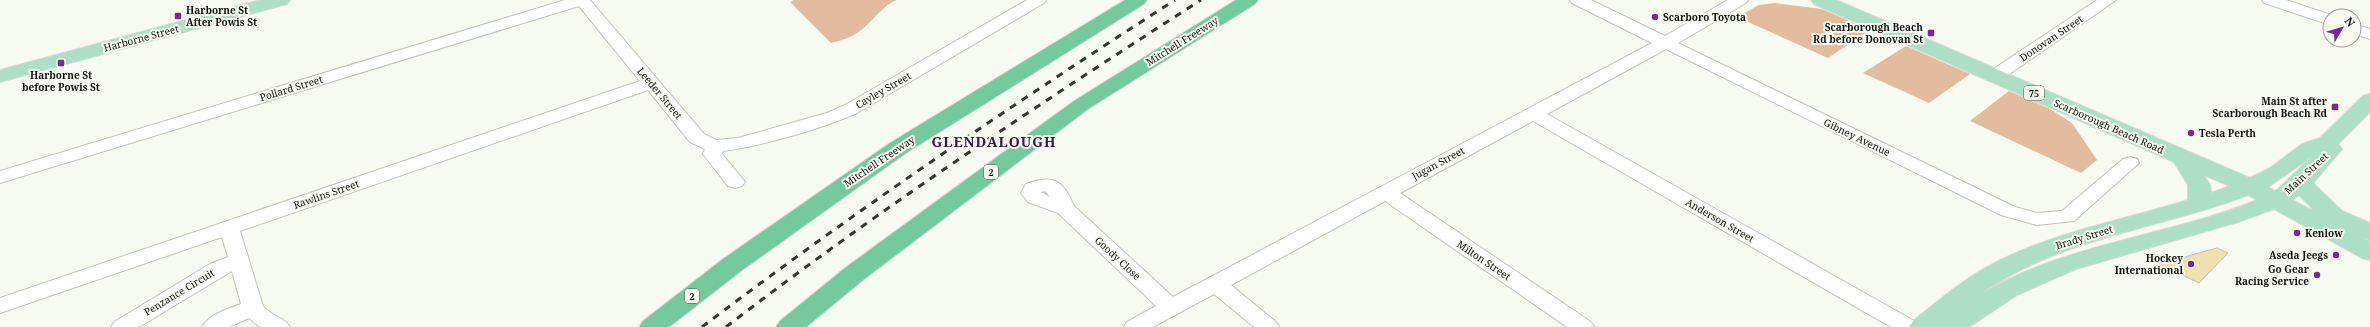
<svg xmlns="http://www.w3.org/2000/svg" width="2370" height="327" viewBox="0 0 2370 327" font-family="'Noto Serif',serif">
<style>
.green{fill:#e3bca0}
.building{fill:#f1e0af;stroke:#c1beb5}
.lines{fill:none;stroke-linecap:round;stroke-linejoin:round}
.minor-casing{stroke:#c0c4bb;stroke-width:2}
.major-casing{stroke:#d9d9d9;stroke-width:2}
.highway-casing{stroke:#d9d9d9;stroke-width:2}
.minor{fill:#fff;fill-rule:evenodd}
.major{fill:#acdfc5;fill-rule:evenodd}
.highway{fill:#74c99e;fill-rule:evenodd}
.rail{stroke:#353632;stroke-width:3;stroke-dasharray:7 7;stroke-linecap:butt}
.poi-dot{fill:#792899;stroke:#f6faf1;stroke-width:1.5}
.labels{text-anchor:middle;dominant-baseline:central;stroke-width:4;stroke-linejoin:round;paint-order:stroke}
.shield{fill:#f6faf1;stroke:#565853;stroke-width:1}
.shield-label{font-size:9px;font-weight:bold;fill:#11120f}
.poi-label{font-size:10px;font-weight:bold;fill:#11120f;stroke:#f6faf1;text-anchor:end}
.street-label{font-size:10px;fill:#11120f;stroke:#f6faf1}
.district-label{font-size:14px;font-weight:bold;letter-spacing:1px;fill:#3b154b;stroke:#f6faf1}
</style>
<rect width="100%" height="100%" fill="#f6faf1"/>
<path class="green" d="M 794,0 L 897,0 C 883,4 869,27 854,35 C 847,39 838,41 831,43 L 790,2 Z
M 1775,3 L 1822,9 L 1870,30 L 1828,58 L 1737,17 L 1759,5 Z
M 1906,46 L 1970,74 L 1929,103 L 1863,73 Z
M 2009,91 L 2050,109 L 2072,123 L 2097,160 L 2081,173 L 1970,121 Z"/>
<path class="building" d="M 2217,248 L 2228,253 L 2199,283 L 2159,264 Z"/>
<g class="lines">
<g class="minor-casing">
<path id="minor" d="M 565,0 L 590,0 L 704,134 L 716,140 L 738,138 L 827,113 L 845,105 L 1027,0 L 1046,0 L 1044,3 L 857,113 C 821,129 762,146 723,151 L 722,154 L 745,182 L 742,186 L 735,188 L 728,186 L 703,154 L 705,149 L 690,142 L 648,90 L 240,231 L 263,306 C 271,316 284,317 290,327 L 260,327 L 249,318 L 229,327 L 202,327 C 210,314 227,309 241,304 L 232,271 L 139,327 L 111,327 L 114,322 L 210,264 L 228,257 L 222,237 L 0,313 L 0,298 L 640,81 L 579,6 L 0,183 L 0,171 Z
M 1570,0 L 1591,0 L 1665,36 L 1728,0 L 1748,0 L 1746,3 L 1678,43 L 2015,207 L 2037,213 L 2062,211 L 2123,159 L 2130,157 L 2137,159 L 2139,163 L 2074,221 L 2037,225 L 2001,215 L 1666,49 L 1547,114 L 1916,322 L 1919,327 L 1891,327 L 1533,121 L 1400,193 L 1591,322 L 1594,327 L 1567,327 L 1385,201 L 1231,285 L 1276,322 L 1279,327 L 1254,327 L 1214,294 L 1153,327 L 1124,327 L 1127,322 L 1156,306 L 1058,213 L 1028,202 L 1021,193 L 1026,184 C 1053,174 1063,180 1074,206 L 1173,297 L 1652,43 L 1572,3 ZM 1045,191 L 1050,197 L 1041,192 Z
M 2097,0 L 2116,0 L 2001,80 L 1989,80 L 1986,76 L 1989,72 Z
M 2262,0 L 2286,0 L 2334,16 L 2330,16 L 2330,25 L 2264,3 Z
M 2354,24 L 2370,29 L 2370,39 L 2354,34 Z"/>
</g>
<g class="major-casing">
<path id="major" d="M 260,0 L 290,0 L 287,4 L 0,82 L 0,70 Z
M 1811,0 L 1836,0 L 2250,178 L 2270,168 L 2302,144 L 2320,138 L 2363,96 L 2370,94 L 2370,112 L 2338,144 L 2342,149 L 2313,183 L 2342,211 L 2370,223 L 2370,240 L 2361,237 L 2370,242 L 2370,260 L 2362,258 L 2274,209 L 2238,222 L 2076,269 L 2017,295 L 1969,327 L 1909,327 L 1913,321 C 1937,302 1960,282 1987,267 C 2049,233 2121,221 2188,200 L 2188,185 L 2174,162 L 1814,4 ZM 2313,156 L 2278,189 L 2275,191 L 2268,187 ZM 2204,175 L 2230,186 L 2211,193 L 2210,185 ZM 2248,195 L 2257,200 C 2166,237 2066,243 1979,295 C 2058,238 2160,229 2248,195 ZM 2299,195 L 2312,208 L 2311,210 L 2292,200 Z"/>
</g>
<g class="highway-casing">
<path id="highway" d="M 1125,0 L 1147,0 L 1144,4 L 906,153 L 741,271 L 669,327 L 639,327 L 643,321 L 723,259 L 890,143 Z
M 1236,0 L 1258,0 L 1255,4 L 1088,109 L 863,280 L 806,327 L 776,327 L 780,321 L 845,268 L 1074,101 Z"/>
</g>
<use href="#minor" class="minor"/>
<use href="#major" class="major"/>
<use href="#highway" class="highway"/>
<path class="rail" d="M 702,327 C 855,211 1013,104 1175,0
M 726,327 C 878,210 1039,104 1201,0"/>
</g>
<g class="poi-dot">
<rect x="174" y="12" width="8" height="8" rx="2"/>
<circle cx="1655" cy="17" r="4"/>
<rect x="1927" y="29" width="8" height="8" rx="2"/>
<rect x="57" y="59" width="8" height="8" rx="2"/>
<rect x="2331" y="103" width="8" height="8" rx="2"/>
<circle cx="2191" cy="133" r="4"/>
<circle cx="2297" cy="233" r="4"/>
<circle cx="2336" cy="255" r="4"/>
<circle cx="2191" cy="264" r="4"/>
<circle cx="2317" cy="275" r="4"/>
</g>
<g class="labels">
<g class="shield">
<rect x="2024" y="86" width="20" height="14" rx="3"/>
<rect x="984" y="165" width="14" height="14" rx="3"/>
<rect x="685" y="289" width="14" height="14" rx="3"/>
</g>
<g class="shield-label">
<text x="2034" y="93">75</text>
<text x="991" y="172">2</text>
<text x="692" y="296">2</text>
</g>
<g class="poi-label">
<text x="186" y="10" text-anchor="start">Harborne St<tspan x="186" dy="12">After Powis St</tspan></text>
<text x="1663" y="17" text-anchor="start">Scarboro Toyota</text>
<text x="1923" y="27">Scarborough Beach<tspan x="1923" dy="12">Rd before Donovan St</tspan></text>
<text x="61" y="75" text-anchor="middle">Harborne St<tspan x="61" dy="12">before Powis St</tspan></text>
<text x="2327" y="101">Main St after<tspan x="2327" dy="12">Scarborough Beach Rd</tspan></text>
<text x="2199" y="133" text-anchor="start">Tesla Perth</text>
<text x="2305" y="233" text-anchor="start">Kenlow</text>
<text x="2328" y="255">Aseda Jeegs</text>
<text x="2183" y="258">Hockey<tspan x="2183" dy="12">International</tspan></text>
<text x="2309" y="269">Go Gear<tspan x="2309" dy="12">Racing Service</tspan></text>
</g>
<g class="street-label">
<text transform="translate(141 38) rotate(-15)">Harborne Street</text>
<text transform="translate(2051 38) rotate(-34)">Donovan Street</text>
<text transform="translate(1182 41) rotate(-32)">Mitchell Freeway</text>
<text transform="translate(291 88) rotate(-17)">Pollard Street</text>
<text transform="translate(883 90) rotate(-30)">Cayley Street</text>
<text transform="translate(660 93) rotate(50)">Leeder Street</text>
<text transform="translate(2109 126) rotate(24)">Scarborough Beach Road</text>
<text transform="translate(1857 137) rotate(26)">Gibney Avenue</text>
<text transform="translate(879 161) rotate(-34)">Mitchell Freeway</text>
<text transform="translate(1438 163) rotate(-28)">Jugan Street</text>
<text transform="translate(2306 173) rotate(-43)">Main Street</text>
<text transform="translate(326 194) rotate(-19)">Rawlins Street</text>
<text transform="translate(1720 220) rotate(30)">Anderson Street</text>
<text transform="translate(2084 237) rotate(-17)">Brady Street</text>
<text transform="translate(1118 258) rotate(43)">Goody Close</text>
<text transform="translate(1484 260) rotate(34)">Milton Street</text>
<text transform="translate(179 292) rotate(-31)">Penzance Circuit</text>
</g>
<g class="district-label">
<text x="994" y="141">GLENDALOUGH</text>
</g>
</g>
<g transform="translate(2342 28) rotate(52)"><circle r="19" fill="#f6faf1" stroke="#9a9d97"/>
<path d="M0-3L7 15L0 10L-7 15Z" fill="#792899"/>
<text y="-6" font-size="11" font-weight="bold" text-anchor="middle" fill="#11120f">N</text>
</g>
</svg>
